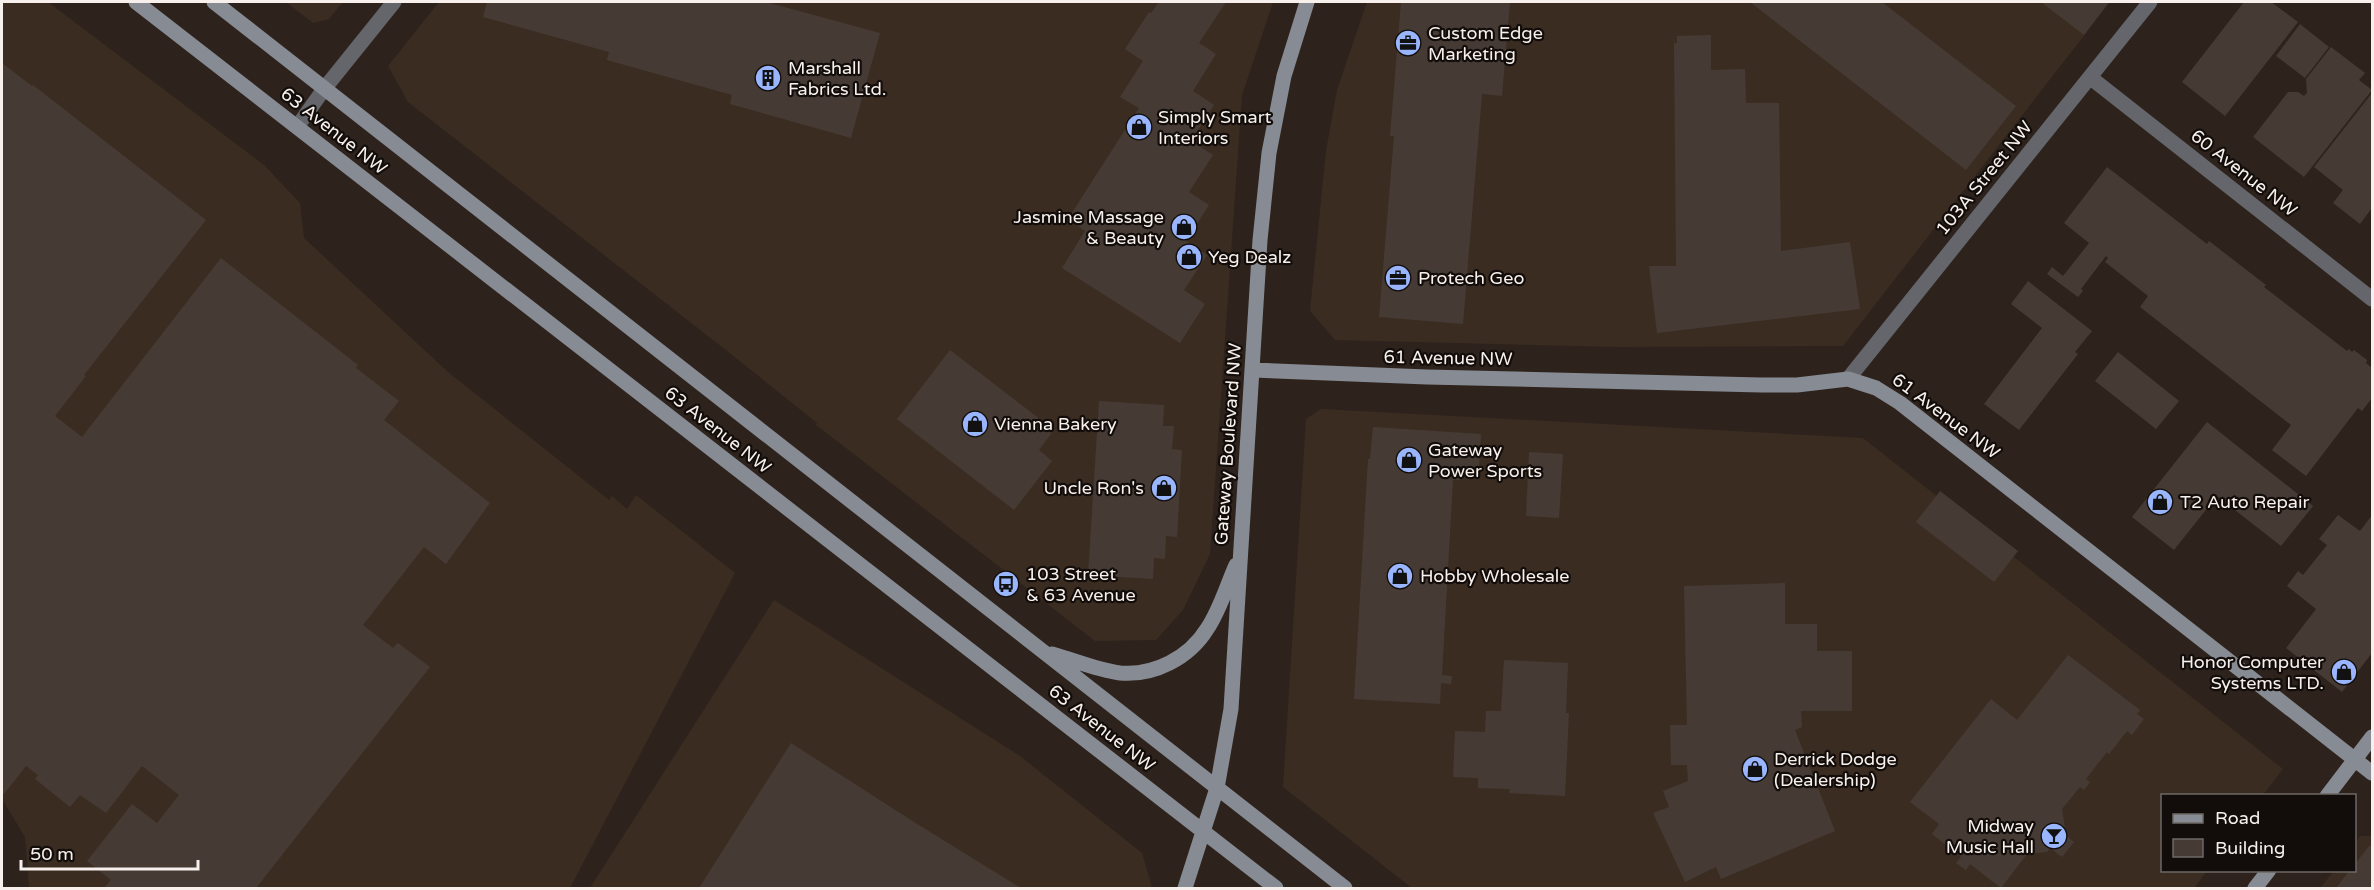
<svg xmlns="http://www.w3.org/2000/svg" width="2374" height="890" viewBox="0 0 2374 890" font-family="'Varela Round',sans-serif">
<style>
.built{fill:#3b2c22}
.building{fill:#463b34}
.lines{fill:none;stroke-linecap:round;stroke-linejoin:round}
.street{stroke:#64666b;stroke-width:15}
.secondary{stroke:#878b93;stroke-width:15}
.labels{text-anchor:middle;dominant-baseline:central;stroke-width:4.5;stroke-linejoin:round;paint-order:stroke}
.poi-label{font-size:18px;fill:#f7f0ec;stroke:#120d0a;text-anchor:start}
.street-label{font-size:18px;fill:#f7f0ec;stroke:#120d0a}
</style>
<rect width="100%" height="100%" fill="#2d231c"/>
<path class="built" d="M 2,2 L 48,2 L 264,165 L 300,203 L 304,238 L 448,372 L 609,500 L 612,496 L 627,509 L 636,495 L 735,573 L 570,888 L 29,888 L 25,837 L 2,799 Z
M 286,2 L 343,2 L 329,19 L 313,23 Z
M 439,2 L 1273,2 L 1242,95 L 1210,554 L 1183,610 L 1156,640 L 1095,641 L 837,441 L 816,425 L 817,423 L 722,347 L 408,102 L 388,66 Z
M 1367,2 L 2110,2 L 1843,346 L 1620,347 L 1335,340 L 1310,311 L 1326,151 L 1337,90 Z
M 1321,409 L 1863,438 L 2283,769 L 2263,795 L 2162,796 L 2162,870 L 2207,871 L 2194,888 L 1412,888 L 1283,787 L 1306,419 Z
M 774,600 L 1020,756 L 1142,853 L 1152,888 L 590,888 Z
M 2360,836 L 2372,836 L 2372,888 L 2320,888 L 2334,871 L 2354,870 L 2355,844 Z"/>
<path class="building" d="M 487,2 L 766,2 L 880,33 L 851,138 L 730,104 L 732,95 L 607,60 L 609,52 L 483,17 Z
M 1159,2 L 1226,2 L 1199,43 L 1216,54 L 1193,91 L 1214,105 L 1191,141 L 1213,155 L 1189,192 L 1209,205 L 1186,241 L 1207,255 L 1184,290 L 1205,304 L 1180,343 L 1062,268 L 1085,231 L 1068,219 L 1139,108 L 1120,97 L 1143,61 L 1125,49 L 1149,12 L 1151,13 Z
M 1401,2 L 1510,2 L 1502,96 L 1482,94 L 1463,324 L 1379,317 L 1394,136 L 1390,136 Z
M 1750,2 L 1882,2 L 2016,106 L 1966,170 Z
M 2041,2 L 2109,2 L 2084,35 Z
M 2244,2 L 2271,2 L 2298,22 L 2225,116 L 2182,82 Z
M 2300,24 L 2329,47 L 2305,78 L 2276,56 Z
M 1711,35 L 1711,70 L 1745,69 L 1746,103 L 1779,103 L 1781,251 L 1850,242 L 1860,309 L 1657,333 L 1649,266 L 1676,266 L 1674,43 L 1677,43 L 1677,36 Z
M 2331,47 L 2365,73 L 2359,80 L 2372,90 L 2304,177 L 2253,137 L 2288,92 L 2298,92 L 2304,96 L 2307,93 L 2306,79 Z
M 2,63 L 32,86 L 33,85 L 206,220 L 84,375 L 86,376 L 55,416 L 82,437 L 221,258 L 358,365 L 356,368 L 399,401 L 384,420 L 490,503 L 446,564 L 424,547 L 363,625 L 393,648 L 398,643 L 430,667 L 256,888 L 104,888 L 111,880 L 87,861 L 132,804 L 157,823 L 179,795 L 142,766 L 106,813 L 80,795 L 70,807 L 35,779 L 38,775 L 26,766 L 4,794 L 2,791 Z
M 2372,93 L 2372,208 L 2360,224 L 2333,203 L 2343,190 L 2314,167 Z
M 2107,167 L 2207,244 L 2209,241 L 2266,285 L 2264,287 L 2347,351 L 2349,349 L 2352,352 L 2354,350 L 2367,360 L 2366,363 L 2372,368 L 2372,398 L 2362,411 L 2358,408 L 2306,476 L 2272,450 L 2291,425 L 2140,307 L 2148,296 L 2105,262 L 2108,258 L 2106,256 L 2081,289 L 2083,291 L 2078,297 L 2047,274 L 2052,267 L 2063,276 L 2089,243 L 2064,223 Z
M 2028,281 L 2092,331 L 2075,352 L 2078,354 L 2019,430 L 1984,404 L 2042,328 L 2011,304 Z
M 950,350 L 1054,430 L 1039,450 L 1052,461 L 1014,510 L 897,419 Z
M 2118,352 L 2179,401 L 2156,429 L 2095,381 Z
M 1099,401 L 1164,405 L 1163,426 L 1174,426 L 1172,449 L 1182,450 L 1177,537 L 1166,536 L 1165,559 L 1154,558 L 1153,579 L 1088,575 Z
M 2207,422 L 2313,506 L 2281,546 L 2217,496 L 2174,550 L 2132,517 Z
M 1373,427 L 1481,434 L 1479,467 L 1460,466 L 1460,480 L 1453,480 L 1442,675 L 1452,676 L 1451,684 L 1441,683 L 1440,704 L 1354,699 L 1368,459 L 1370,459 Z
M 1529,452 L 1563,454 L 1559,518 L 1526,516 Z
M 1940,491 L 2018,551 L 1994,582 L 1916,522 Z
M 2338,515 L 2360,531 L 2372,515 L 2372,653 L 2342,692 L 2286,648 L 2316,609 L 2287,586 L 2298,571 L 2303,575 L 2327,545 L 2319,539 Z
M 1785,583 L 1785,624 L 1817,624 L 1817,651 L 1852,651 L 1852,711 L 1801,711 L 1802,727 L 1795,730 L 1835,831 L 1721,879 L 1716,867 L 1685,882 L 1653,813 L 1669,807 L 1663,791 L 1688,781 L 1687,765 L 1671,765 L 1670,725 L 1687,725 L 1684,586 Z
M 2068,655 L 2140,710 L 2137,714 L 2144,719 L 2132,735 L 2127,731 L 2109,754 L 2107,752 L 2086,779 L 2090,782 L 2084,790 L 2080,787 L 2062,809 L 2065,828 L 2062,832 L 2074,842 L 2062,857 L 2050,848 L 2047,852 L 2027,854 L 2001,888 L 1970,864 L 1966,870 L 1956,863 L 1961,857 L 1932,834 L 1939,824 L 1910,802 L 1991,699 L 2017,720 Z
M 1504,660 L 1568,663 L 1566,713 L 1569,713 L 1565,796 L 1509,793 L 1510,789 L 1478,788 L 1478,778 L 1453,777 L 1455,731 L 1485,732 L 1486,711 L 1501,711 Z
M 791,743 L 914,822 L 1021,888 L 699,888 Z
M 2370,845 L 2372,847 L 2372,888 L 2336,888 L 2350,870 L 2354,870 L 2354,865 Z"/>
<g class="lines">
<path class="street" d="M 2091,78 L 2372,299
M 297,127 L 324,89 L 394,2
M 1848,379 L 2150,2"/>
<path class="secondary" d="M 136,2 L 1276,888
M 214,2 L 1345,888
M 1253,370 L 1427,377 L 1761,385 L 1797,385 L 1848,379 L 1876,388 L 1900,403 L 2372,773
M 1052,654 C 1074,660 1097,670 1120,673 C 1154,676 1189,658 1207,629 C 1220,610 1227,585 1236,565
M 2327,796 L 2372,737
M 1185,888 L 1217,788 L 1231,709 L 1260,240 L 1269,153 L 1284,76 L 1307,2
M 2255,888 L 2269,870"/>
</g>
<defs>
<g id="office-disc" transform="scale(1.35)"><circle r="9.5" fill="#98b5fd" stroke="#120d0a"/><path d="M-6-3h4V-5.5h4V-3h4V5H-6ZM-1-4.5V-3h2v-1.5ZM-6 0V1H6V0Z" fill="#111"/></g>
<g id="building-disc" transform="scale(1.35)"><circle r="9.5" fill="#98b5fd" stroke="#120d0a"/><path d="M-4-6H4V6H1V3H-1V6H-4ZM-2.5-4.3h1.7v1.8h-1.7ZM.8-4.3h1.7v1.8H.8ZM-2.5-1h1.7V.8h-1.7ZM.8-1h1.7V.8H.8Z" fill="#111"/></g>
<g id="shop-disc" transform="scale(1.35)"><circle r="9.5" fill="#98b5fd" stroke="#120d0a"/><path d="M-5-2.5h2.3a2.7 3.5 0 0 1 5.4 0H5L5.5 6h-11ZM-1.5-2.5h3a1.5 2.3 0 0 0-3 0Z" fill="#111"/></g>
<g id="bus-disc" transform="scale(1.35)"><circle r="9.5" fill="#98b5fd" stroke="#120d0a"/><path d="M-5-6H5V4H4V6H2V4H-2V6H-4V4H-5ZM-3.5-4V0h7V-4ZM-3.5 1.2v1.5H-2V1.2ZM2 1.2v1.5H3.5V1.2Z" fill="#111"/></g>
<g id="bar-disc" transform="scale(1.35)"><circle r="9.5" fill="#98b5fd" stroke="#120d0a"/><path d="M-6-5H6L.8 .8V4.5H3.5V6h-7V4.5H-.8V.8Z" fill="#111"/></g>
</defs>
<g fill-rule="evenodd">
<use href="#office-disc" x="1408" y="43"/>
<use href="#building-disc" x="768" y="78"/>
<use href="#shop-disc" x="1139" y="127"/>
<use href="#shop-disc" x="1184" y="227"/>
<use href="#shop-disc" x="1189" y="257"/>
<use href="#office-disc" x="1398" y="278"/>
<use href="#shop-disc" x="975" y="424"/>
<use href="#shop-disc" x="1409" y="460"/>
<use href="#shop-disc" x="1164" y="488"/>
<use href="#shop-disc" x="2160" y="502"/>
<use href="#shop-disc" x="1400" y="576"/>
<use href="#bus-disc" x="1006" y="584"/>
<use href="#shop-disc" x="2344" y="672"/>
<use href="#shop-disc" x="1755" y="769"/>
<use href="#bar-disc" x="2054" y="836"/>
</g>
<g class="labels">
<g class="poi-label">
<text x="1428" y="33">Custom Edge<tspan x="1428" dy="21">Marketing</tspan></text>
<text x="788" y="68">Marshall<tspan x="788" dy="21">Fabrics Ltd.</tspan></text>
<text x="1158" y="117">Simply Smart<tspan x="1158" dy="21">Interiors</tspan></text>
<text x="1164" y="217" text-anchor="end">Jasmine Massage<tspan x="1164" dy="21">&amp; Beauty</tspan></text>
<text x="1208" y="257">Yeg Dealz</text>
<text x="1418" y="278">Protech Geo</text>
<text x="994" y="424">Vienna Bakery</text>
<text x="1428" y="450">Gateway<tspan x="1428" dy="21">Power Sports</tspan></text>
<text x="1144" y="488" text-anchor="end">Uncle Ron's</text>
<text x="2180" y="502">T2 Auto Repair</text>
<text x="1026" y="574">103 Street<tspan x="1026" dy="21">&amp; 63 Avenue</tspan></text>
<text x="1420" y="576">Hobby Wholesale</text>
<text x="2324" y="662" text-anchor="end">Honor Computer<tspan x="2324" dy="21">Systems LTD.</tspan></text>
<text x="1774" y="759">Derrick Dodge<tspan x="1774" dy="21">(Dealership)</tspan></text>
<text x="2034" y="826" text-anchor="end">Midway<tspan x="2034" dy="21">Music Hall</tspan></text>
</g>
<g class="street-label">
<text transform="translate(334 131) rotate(38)">63 Avenue NW</text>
<text transform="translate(2244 173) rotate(38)">60 Avenue NW</text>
<text transform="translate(1984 178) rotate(-51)">103A Street NW</text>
<text transform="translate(1448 358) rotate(1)">61 Avenue NW</text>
<text transform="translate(1946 416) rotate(37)">61 Avenue NW</text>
<text transform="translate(718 430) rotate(38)">63 Avenue NW</text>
<text transform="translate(1228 444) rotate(-86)">Gateway Boulevard NW</text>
<text transform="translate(1102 728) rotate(38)">63 Avenue NW</text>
</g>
</g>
<rect width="2374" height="890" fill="none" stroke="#f7f0ec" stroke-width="6"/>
<rect x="2161" y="794" width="195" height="78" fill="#120d0a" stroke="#6e6864" stroke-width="1.5"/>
<rect x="2173" y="814" width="30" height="9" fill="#878b93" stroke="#6e6864" stroke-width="1.5"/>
<text x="2215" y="824" font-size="18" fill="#f7f0ec">Road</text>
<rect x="2173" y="839" width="30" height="18" fill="#463b34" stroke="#6e6864" stroke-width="1.5"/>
<text x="2215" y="854" font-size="18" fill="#f7f0ec">Building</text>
<path d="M21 860v9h177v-9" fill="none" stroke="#f7f0ec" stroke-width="3"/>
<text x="30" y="860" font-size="18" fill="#f7f0ec" stroke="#120d0a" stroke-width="4.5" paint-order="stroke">50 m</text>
</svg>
